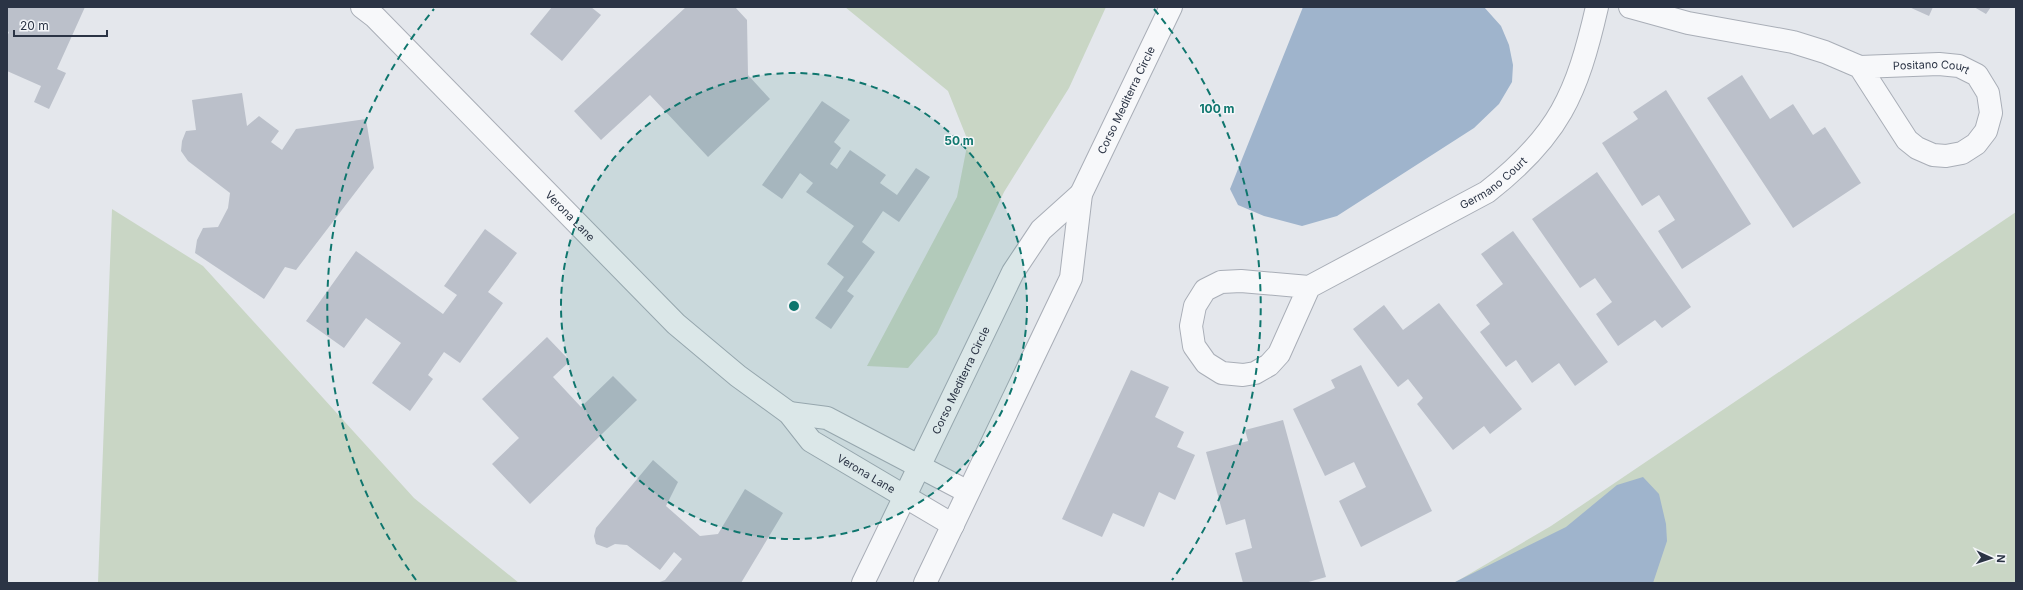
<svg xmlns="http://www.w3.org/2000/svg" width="2023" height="590" viewBox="0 0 2023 590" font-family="Inter,sans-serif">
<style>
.green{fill:#c9d6c5}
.water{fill:#9fb4cc}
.building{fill:#bbc0ca}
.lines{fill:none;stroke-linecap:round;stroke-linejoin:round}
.minor-casing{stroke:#a9aeb7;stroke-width:24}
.minor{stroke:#f7f8fa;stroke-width:22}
.ring{fill:none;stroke:#0f766e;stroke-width:2;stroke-dasharray:7 5}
.labels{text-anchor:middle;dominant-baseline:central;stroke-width:3;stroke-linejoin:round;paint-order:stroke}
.street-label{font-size:11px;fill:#2b3445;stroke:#f4f6f9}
.centre{fill:#0f766e;stroke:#f4f6f9;stroke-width:2}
.ring-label{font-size:12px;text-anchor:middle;font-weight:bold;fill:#0f766e;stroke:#f4f6f9;stroke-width:3;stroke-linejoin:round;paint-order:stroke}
</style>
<rect width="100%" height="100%" fill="#e4e7ec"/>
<path class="green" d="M 845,7 L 1106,7 L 1069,88 L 1004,192 L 937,334 L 908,368 L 867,366 L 957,197 L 968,141 L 948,91 Z
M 112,209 L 203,266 L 414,498 L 519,583 L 98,583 Z
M 2016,212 L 2016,583 L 1454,583 L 1551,526 Z"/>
<path class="water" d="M 1303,7 L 1484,7 L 1501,26 L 1509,45 L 1513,65 L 1512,82 L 1499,104 L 1474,128 L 1337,216 L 1302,226 L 1264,216 L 1238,205 L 1230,189 Z
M 1643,477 L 1659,494 L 1666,524 L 1667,541 L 1653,583 L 1453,583 L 1566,527 L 1617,485 Z"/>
<path class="building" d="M 7,7 L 85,7 L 57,69 L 66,73 L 49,109 L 34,102 L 41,86 L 7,71 L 7,37 L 9,32 L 7,31 Z
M 552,7 L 591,7 L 601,15 L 562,61 L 530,34 Z
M 686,7 L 735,7 L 747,20 L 748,75 L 770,99 L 708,157 L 650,95 L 601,140 L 574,111 Z
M 1909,7 L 1933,7 L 1929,16 Z
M 1974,7 L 1991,7 L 1986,14 Z
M 1742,75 L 1770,119 L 1793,104 L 1813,135 L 1825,127 L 1861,183 L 1793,228 L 1707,98 Z
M 1666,90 L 1751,224 L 1682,269 L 1658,231 L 1675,220 L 1659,195 L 1642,206 L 1602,143 L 1638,119 L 1633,112 Z
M 242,93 L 247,126 L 259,116 L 279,131 L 271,142 L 282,150 L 296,129 L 366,119 L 374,168 L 296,270 L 285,267 L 264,299 L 195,253 L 197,240 L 203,228 L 218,227 L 228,208 L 230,193 L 188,161 L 181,151 L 182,141 L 186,131 L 196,130 L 192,100 Z
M 822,101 L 850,120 L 834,142 L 841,148 L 830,164 L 837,169 L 850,150 L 886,175 L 880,183 L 897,195 L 916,168 L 930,177 L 899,222 L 883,211 L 862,242 L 875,252 L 847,291 L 854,296 L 831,329 L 815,318 L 844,277 L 827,264 L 854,226 L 806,192 L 813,183 L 800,173 L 782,199 L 762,185 Z
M 1597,172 L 1691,307 L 1662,328 L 1655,320 L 1618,346 L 1596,314 L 1612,302 L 1595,278 L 1580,288 L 1532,219 Z
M 485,229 L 517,253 L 488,292 L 503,303 L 460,363 L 444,352 L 428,375 L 433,379 L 410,411 L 372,383 L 401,343 L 366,318 L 344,348 L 306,321 L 356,251 L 443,314 L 457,295 L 444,286 Z
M 1513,231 L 1608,362 L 1575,386 L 1559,363 L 1532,383 L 1516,360 L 1506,367 L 1480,332 L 1490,324 L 1476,305 L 1503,284 L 1481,254 Z
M 1439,303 L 1522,409 L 1490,434 L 1484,426 L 1453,450 L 1417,404 L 1423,398 L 1408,379 L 1398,387 L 1353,329 L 1384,305 L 1403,330 Z
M 547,337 L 570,361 L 553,377 L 581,407 L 613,376 L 637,400 L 530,504 L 492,464 L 519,438 L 482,399 Z
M 1361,365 L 1432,511 L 1361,547 L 1339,501 L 1366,487 L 1354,462 L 1325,476 L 1293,409 L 1335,388 L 1331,380 Z
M 1131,370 L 1169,387 L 1155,417 L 1184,432 L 1177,447 L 1195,455 L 1175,500 L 1159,492 L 1144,527 L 1113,513 L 1102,537 L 1062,519 Z
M 1283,420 L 1326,577 L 1305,583 L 1243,583 L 1235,553 L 1252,548 L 1245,519 L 1226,525 L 1206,452 L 1248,441 L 1245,430 Z
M 653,460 L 678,482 L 666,506 L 700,536 L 718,534 L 745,489 L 783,513 L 741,583 L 657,583 L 665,580 L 682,559 L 674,552 L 660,570 L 627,545 L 615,544 L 607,548 L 596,544 L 594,536 L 596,528 Z"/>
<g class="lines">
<g class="minor-casing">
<g id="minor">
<path id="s1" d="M 362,7 L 375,17 L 676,324 L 738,376 L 789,413 L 811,441 L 953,525"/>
<path id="s2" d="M 1630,7 L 1688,23 L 1793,42 L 1825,52 L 1860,67 L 1939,64 L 1959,66 L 1977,75 L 1988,93 L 1991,113 L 1986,131 L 1976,144 L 1962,153 L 1946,156 L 1933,155 L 1917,148 L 1907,140 L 1860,67"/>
<path id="s3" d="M 1309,287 L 1279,354 L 1269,365 L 1255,373 L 1243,375 L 1222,373 L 1206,363 L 1194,346 L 1191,326 L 1195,306 L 1205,290 L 1221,282 L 1241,281 L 1309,287 L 1487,192 C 1559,136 1577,94 1597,7"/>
<path d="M 789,413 L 827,418 L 968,492"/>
<path id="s4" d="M 863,583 L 1013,272 L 1041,230 L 1081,194"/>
<path id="s5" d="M 925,583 L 1071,278 L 1081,194 L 1171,7"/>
</g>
</g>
<use href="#minor" class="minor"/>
</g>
<circle cx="794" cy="306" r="233" fill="#0f766e" fill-opacity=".12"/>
<g class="ring">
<circle cx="794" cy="306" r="233"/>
<path d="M416 580A467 467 0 0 1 434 9M1154 9A467 467 0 0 1 1172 580"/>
</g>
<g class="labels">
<g class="street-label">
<text stroke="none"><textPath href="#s2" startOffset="310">Positano Court</textPath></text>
<text stroke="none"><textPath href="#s5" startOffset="527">Corso Mediterra Circle</textPath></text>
<text stroke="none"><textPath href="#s3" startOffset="555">Germano Court</textPath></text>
<text stroke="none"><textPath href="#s1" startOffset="295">Verona Lane</textPath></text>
<text stroke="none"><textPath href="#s4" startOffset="225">Corso Mediterra Circle</textPath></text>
<text stroke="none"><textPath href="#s1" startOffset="690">Verona Lane</textPath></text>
</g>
</g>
<circle cx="794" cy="306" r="6" class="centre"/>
<g class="ring-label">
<text x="1217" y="113">100 m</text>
<text x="959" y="145">50 m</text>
</g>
<rect width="2023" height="590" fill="none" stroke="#2b3445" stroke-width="16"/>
<g transform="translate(1991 558) rotate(93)" stroke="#f4f6f9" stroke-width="3" paint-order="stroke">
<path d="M0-3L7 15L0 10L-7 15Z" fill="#2b3445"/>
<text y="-6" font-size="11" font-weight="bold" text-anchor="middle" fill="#2b3445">N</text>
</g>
<path d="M14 30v6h93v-6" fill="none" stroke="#2b3445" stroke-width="2"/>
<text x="20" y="30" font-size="12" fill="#2b3445" stroke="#f4f6f9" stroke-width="3" paint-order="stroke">20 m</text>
</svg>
